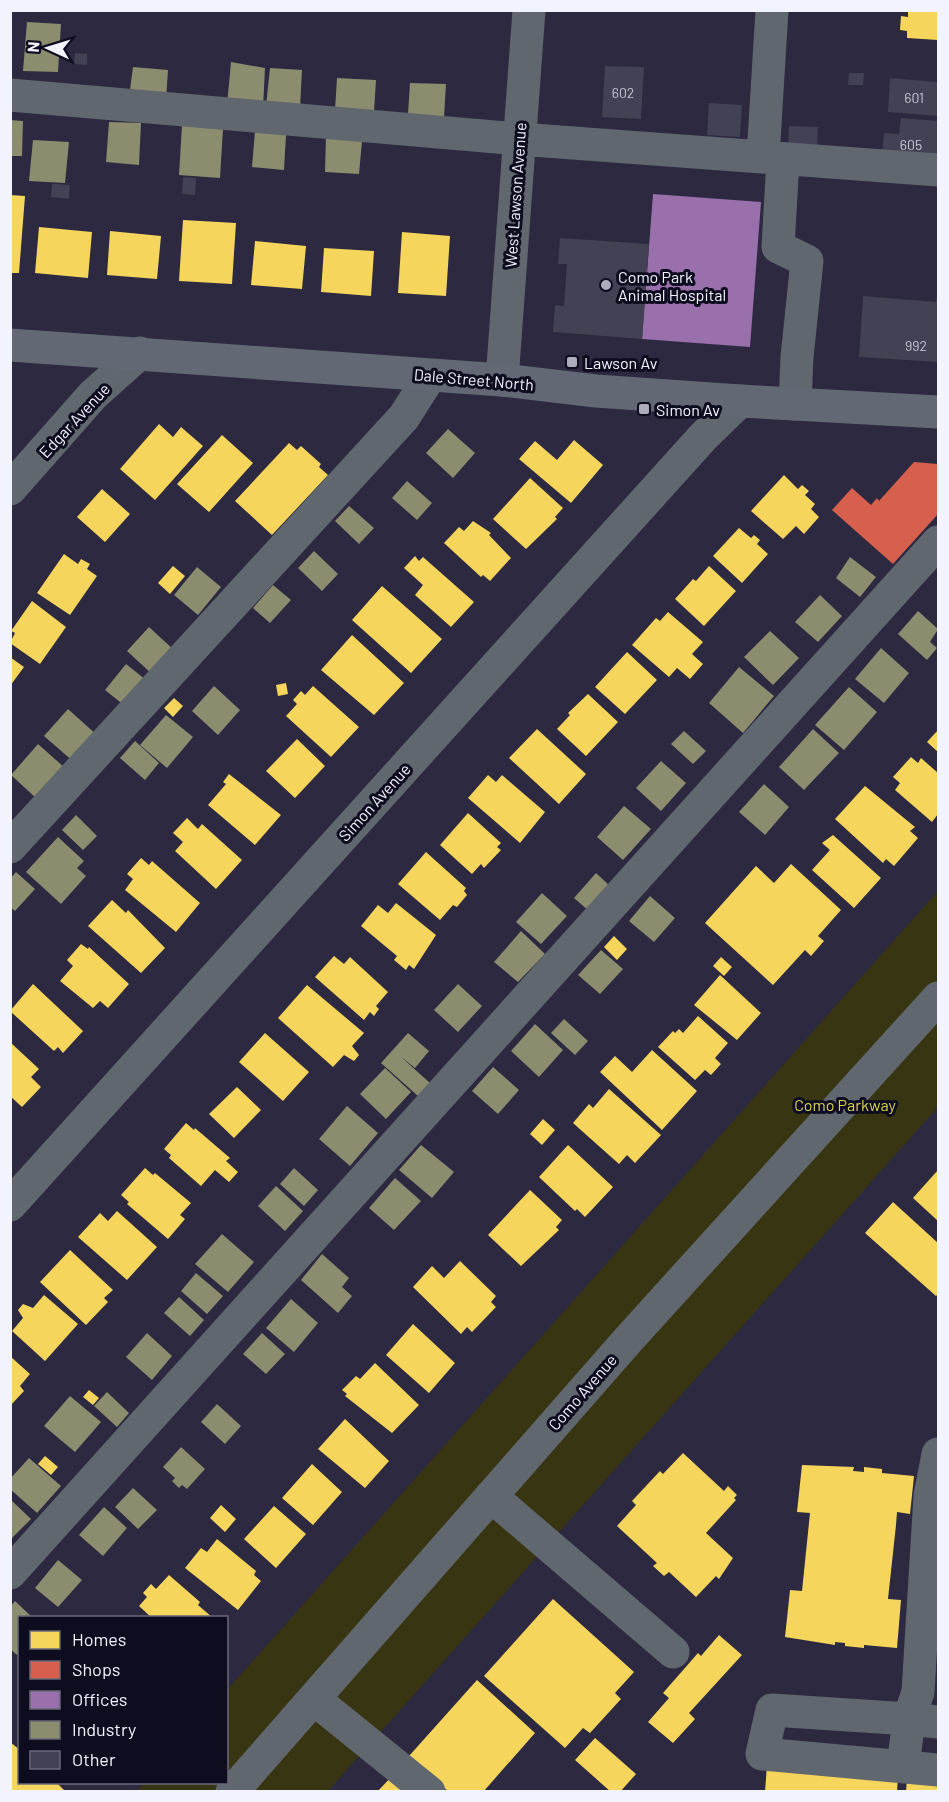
<svg xmlns="http://www.w3.org/2000/svg" width="949" height="1802" viewBox="0 0 949 1802" font-family="Barlow,sans-serif">
<style>
.green{fill:#383612}
.homes{fill:#f6d55c}
.shops{fill:#d6604d}
.offices{fill:#9970ab}
.industry{fill:#8c8c6e}
.building{fill:#434154}
.lines{fill:none;stroke-linecap:round;stroke-linejoin:round}
.minor{stroke:#60676e;stroke-width:33}
.major{stroke:#626975;stroke-width:33}
.poi-dot{fill:#adacbc;stroke:#0e0c1f;stroke-width:2}
.labels{text-anchor:middle;dominant-baseline:central;stroke-width:6;stroke-linejoin:round;paint-order:stroke}
.number-label{font-size:14px;fill:#c7c6d4}
.street-label{font-size:16px;fill:#f3f3fe;stroke:#0e0c1f}
.poi-label{font-size:16px;fill:#f3f3fe;stroke:#0e0c1f;text-anchor:start}
.park-label{font-size:16px;fill:#d9d34f;stroke:#0e0c1f}
</style>
<rect width="100%" height="100%" fill="#2c2940"/>
<path class="green" d="M 938,891 L 938,1107 L 328,1791 L 136,1792 L 144,1783 L 226,1782 L 227,1690 Z"/>
<path class="homes" d="M 908,10 L 938,10 L 938,40 L 907,38 L 907,31 L 900,30 L 901,16 L 908,17 Z
M 10,195 L 25,196 L 19,273 L 10,273 Z
M 183,220 L 236,223 L 232,284 L 179,281 Z
M 39,227 L 92,232 L 88,278 L 35,273 Z
M 110,231 L 161,236 L 157,279 L 107,275 Z
M 402,232 L 450,236 L 446,296 L 398,293 Z
M 255,241 L 306,246 L 302,289 L 251,285 Z
M 324,248 L 374,251 L 371,296 L 321,292 Z
M 159,424 L 173,437 L 181,427 L 203,446 L 155,500 L 120,469 Z
M 222,435 L 253,463 L 209,512 L 177,484 Z
M 574,440 L 603,465 L 571,503 L 519,459 L 535,441 L 557,460 Z
M 289,443 L 297,450 L 301,446 L 321,464 L 319,467 L 328,475 L 272,535 L 235,501 Z
M 784,475 L 798,489 L 802,485 L 809,491 L 805,495 L 815,504 L 811,509 L 819,517 L 804,534 L 796,526 L 783,539 L 751,511 Z
M 530,478 L 563,508 L 555,517 L 557,519 L 526,549 L 493,519 Z
M 102,489 L 130,514 L 105,542 L 77,517 Z
M 473,521 L 491,533 L 489,535 L 511,558 L 490,581 L 483,575 L 481,577 L 444,543 L 459,527 L 464,531 Z
M 739,528 L 751,538 L 754,535 L 760,540 L 757,544 L 768,554 L 742,583 L 713,556 Z
M 64,554 L 78,564 L 81,559 L 90,564 L 87,569 L 97,576 L 70,615 L 37,593 Z
M 415,556 L 419,561 L 423,557 L 474,602 L 451,627 L 415,595 L 423,585 L 404,568 Z
M 173,566 L 185,576 L 170,594 L 158,583 Z
M 709,566 L 736,591 L 704,626 L 675,599 L 693,579 L 696,581 Z
M 382,586 L 442,639 L 411,673 L 352,620 Z
M 32,601 L 66,627 L 40,664 L 10,643 L 15,633 L 11,631 Z
M 668,612 L 703,642 L 692,654 L 703,664 L 690,679 L 677,668 L 669,677 L 632,645 L 656,618 L 660,621 Z
M 352,635 L 404,683 L 374,715 L 321,670 Z
M 627,652 L 657,680 L 625,714 L 595,687 Z
M 10,657 L 24,667 L 10,686 Z
M 286,683 L 288,694 L 278,696 L 276,685 Z
M 313,686 L 359,727 L 331,757 L 286,716 L 297,704 L 293,700 L 301,691 L 305,695 Z
M 588,694 L 618,722 L 586,756 L 557,729 L 570,715 L 568,713 Z
M 174,698 L 183,706 L 173,717 L 164,708 Z
M 537,729 L 586,774 L 559,804 L 509,758 Z
M 938,730 L 938,752 L 927,742 Z
M 297,739 L 325,766 L 295,798 L 266,771 Z
M 911,757 L 918,763 L 921,758 L 938,773 L 938,814 L 932,822 L 895,790 L 900,783 L 893,777 Z
M 229,774 L 281,815 L 255,845 L 208,805 L 226,784 L 223,782 Z
M 488,775 L 496,782 L 502,775 L 545,812 L 520,843 L 468,798 Z
M 865,786 L 915,827 L 910,831 L 918,838 L 894,866 L 886,859 L 883,863 L 835,819 Z
M 468,813 L 501,843 L 497,847 L 501,850 L 484,868 L 481,864 L 472,874 L 440,845 Z
M 187,818 L 198,829 L 202,824 L 242,860 L 216,889 L 175,851 L 183,842 L 173,833 Z
M 833,835 L 881,878 L 854,908 L 812,870 L 830,850 L 822,843 Z
M 426,852 L 466,888 L 464,891 L 467,895 L 457,907 L 453,905 L 440,920 L 398,884 Z
M 141,858 L 149,865 L 152,861 L 200,903 L 176,932 L 125,890 L 133,879 L 127,874 Z
M 791,864 L 841,910 L 818,936 L 824,941 L 811,956 L 805,950 L 773,985 L 705,923 L 756,866 L 774,883 Z
M 112,900 L 126,913 L 128,910 L 165,948 L 141,973 L 88,926 Z
M 396,903 L 436,935 L 414,969 L 409,965 L 406,970 L 394,960 L 397,956 L 361,926 L 378,905 L 388,913 Z
M 614,936 L 627,949 L 617,960 L 604,947 Z
M 81,944 L 88,949 L 89,947 L 129,984 L 108,1008 L 100,1001 L 93,1008 L 60,981 L 73,966 L 67,960 Z
M 334,956 L 344,964 L 350,957 L 388,992 L 376,1006 L 379,1009 L 374,1016 L 370,1012 L 364,1020 L 315,977 Z
M 721,957 L 732,967 L 724,976 L 713,966 Z
M 720,975 L 761,1013 L 737,1040 L 694,1005 Z
M 33,984 L 83,1031 L 63,1053 L 58,1047 L 54,1051 L 10,1011 Z
M 307,985 L 364,1033 L 352,1046 L 359,1055 L 354,1061 L 344,1055 L 333,1067 L 278,1018 Z
M 698,1016 L 728,1043 L 715,1058 L 721,1064 L 711,1075 L 705,1070 L 695,1080 L 658,1047 L 673,1031 L 675,1033 L 679,1029 L 683,1033 Z
M 265,1033 L 309,1072 L 283,1101 L 239,1062 Z
M 10,1042 L 39,1069 L 31,1077 L 41,1087 L 22,1107 L 10,1096 Z
M 652,1050 L 697,1091 L 662,1130 L 600,1072 L 615,1056 L 632,1072 Z
M 237,1087 L 261,1110 L 234,1138 L 209,1114 Z
M 609,1089 L 661,1135 L 635,1163 L 627,1155 L 619,1164 L 573,1123 L 589,1104 L 593,1108 Z
M 543,1119 L 555,1130 L 542,1145 L 530,1134 Z
M 186,1123 L 194,1130 L 195,1128 L 230,1158 L 226,1161 L 238,1172 L 229,1182 L 215,1170 L 201,1186 L 169,1158 L 171,1155 L 164,1149 Z
M 568,1145 L 613,1187 L 585,1217 L 577,1209 L 575,1211 L 539,1177 Z
M 145,1168 L 153,1175 L 155,1173 L 191,1203 L 180,1215 L 185,1219 L 168,1239 L 127,1204 L 129,1202 L 121,1195 Z
M 938,1170 L 938,1221 L 913,1198 Z
M 530,1190 L 562,1220 L 556,1227 L 559,1230 L 521,1266 L 488,1235 Z
M 893,1202 L 938,1243 L 938,1294 L 936,1296 L 865,1233 Z
M 117,1211 L 157,1247 L 127,1280 L 78,1237 L 100,1213 L 108,1221 Z
M 70,1250 L 113,1290 L 104,1298 L 108,1302 L 86,1325 L 40,1282 Z
M 460,1261 L 496,1296 L 491,1302 L 496,1307 L 472,1332 L 467,1327 L 461,1334 L 413,1287 L 432,1266 L 444,1278 Z
M 44,1295 L 78,1324 L 45,1361 L 12,1331 L 23,1318 L 18,1310 L 23,1304 L 33,1308 Z
M 413,1324 L 455,1363 L 429,1393 L 386,1355 Z
M 10,1356 L 30,1374 L 20,1386 L 24,1391 L 10,1406 Z
M 375,1363 L 419,1405 L 392,1433 L 345,1396 L 347,1394 L 342,1390 L 356,1376 L 360,1379 Z
M 89,1390 L 99,1398 L 93,1405 L 83,1397 Z
M 345,1419 L 389,1461 L 365,1488 L 318,1449 Z
M 683,1453 L 724,1491 L 728,1486 L 737,1495 L 734,1498 L 736,1500 L 706,1533 L 733,1558 L 719,1579 L 716,1576 L 696,1597 L 669,1572 L 664,1576 L 653,1566 L 657,1563 L 617,1526 L 636,1505 L 632,1501 L 660,1471 L 663,1474 Z
M 45,1456 L 58,1467 L 51,1475 L 38,1464 Z
M 312,1464 L 342,1492 L 313,1525 L 282,1498 Z
M 802,1465 L 854,1467 L 853,1471 L 864,1472 L 864,1467 L 882,1469 L 882,1473 L 914,1476 L 910,1514 L 897,1512 L 896,1525 L 888,1599 L 901,1600 L 897,1648 L 864,1645 L 864,1648 L 845,1646 L 845,1643 L 835,1642 L 835,1645 L 785,1637 L 790,1590 L 802,1591 L 810,1513 L 797,1512 Z
M 221,1505 L 236,1519 L 225,1532 L 210,1518 Z
M 274,1506 L 306,1534 L 276,1568 L 244,1539 Z
M 217,1539 L 256,1571 L 254,1575 L 261,1581 L 238,1610 L 185,1568 L 201,1548 L 207,1552 Z
M 169,1575 L 200,1602 L 198,1605 L 213,1618 L 152,1618 L 139,1606 L 147,1597 L 143,1593 L 151,1584 L 156,1589 Z
M 553,1599 L 634,1672 L 615,1693 L 621,1699 L 590,1733 L 583,1728 L 565,1748 L 484,1676 Z
M 719,1635 L 742,1655 L 689,1713 L 695,1719 L 673,1743 L 648,1722 L 669,1698 L 663,1693 L 698,1653 L 701,1656 Z
M 477,1680 L 535,1733 L 483,1792 L 449,1792 L 409,1756 Z
M 595,1738 L 636,1774 L 620,1792 L 611,1792 L 575,1760 Z
M 10,1742 L 20,1750 L 20,1782 L 56,1782 L 66,1792 L 10,1792 Z
M 767,1765 L 898,1776 L 897,1792 L 765,1792 Z
M 394,1774 L 413,1792 L 377,1792 Z
M 907,1778 L 938,1781 L 938,1792 L 906,1792 Z"/>
<path class="shops" d="M 914,462 L 938,464 L 938,514 L 893,564 L 832,510 L 852,488 L 871,505 L 877,498 L 879,501 Z"/>
<path class="offices" d="M 653,194 L 761,202 L 750,347 L 642,339 Z"/>
<path class="industry" d="M 27,22 L 61,24 L 58,72 L 23,71 Z
M 231,62 L 265,68 L 263,108 L 227,105 Z
M 133,67 L 168,70 L 166,100 L 129,97 Z
M 270,68 L 302,70 L 300,109 L 266,106 Z
M 337,78 L 376,80 L 374,112 L 335,110 Z
M 410,83 L 446,84 L 444,117 L 408,114 Z
M 10,120 L 23,121 L 22,156 L 10,156 Z
M 109,122 L 141,123 L 139,165 L 106,162 Z
M 182,125 L 223,129 L 220,178 L 179,175 Z
M 255,131 L 286,135 L 284,170 L 252,167 Z
M 326,136 L 362,141 L 359,174 L 325,172 Z
M 33,140 L 69,142 L 65,183 L 29,181 Z
M 448,429 L 475,453 L 453,478 L 426,453 Z
M 407,481 L 432,503 L 417,520 L 392,498 Z
M 349,506 L 374,528 L 359,544 L 335,521 Z
M 314,551 L 338,574 L 322,591 L 298,568 Z
M 850,557 L 876,577 L 860,597 L 836,578 Z
M 197,567 L 221,587 L 198,615 L 174,595 Z
M 273,585 L 291,600 L 270,623 L 253,608 Z
M 820,595 L 842,616 L 818,642 L 795,622 Z
M 918,611 L 938,629 L 930,642 L 937,648 L 927,660 L 898,634 Z
M 149,627 L 175,651 L 153,675 L 127,651 Z
M 770,631 L 799,658 L 773,685 L 744,657 Z
M 881,648 L 909,673 L 884,703 L 855,679 Z
M 126,664 L 146,680 L 125,706 L 105,690 Z
M 739,667 L 774,696 L 743,733 L 709,703 Z
M 214,686 L 240,710 L 218,735 L 192,711 Z
M 849,687 L 877,712 L 844,750 L 815,725 Z
M 68,709 L 98,736 L 75,763 L 44,736 Z
M 166,715 L 193,737 L 167,768 L 140,745 Z
M 813,729 L 839,753 L 804,790 L 779,767 Z
M 684,731 L 706,751 L 693,764 L 671,744 Z
M 135,741 L 159,763 L 145,780 L 120,758 Z
M 38,744 L 65,768 L 37,799 L 11,775 Z
M 661,761 L 686,783 L 661,811 L 636,788 Z
M 764,784 L 789,807 L 765,835 L 739,812 Z
M 624,806 L 651,829 L 623,860 L 597,837 Z
M 76,815 L 97,836 L 83,850 L 62,830 Z
M 58,837 L 84,861 L 77,868 L 86,876 L 61,904 L 26,872 Z
M 16,872 L 35,889 L 15,911 L 10,907 L 10,879 Z
M 596,873 L 610,886 L 589,911 L 574,898 Z
M 542,893 L 567,916 L 541,944 L 516,922 Z
M 650,896 L 675,918 L 654,942 L 629,921 Z
M 521,931 L 545,954 L 518,982 L 494,962 Z
M 601,950 L 623,969 L 600,994 L 578,975 Z
M 458,984 L 482,1006 L 458,1032 L 434,1010 Z
M 564,1019 L 588,1041 L 575,1055 L 551,1033 Z
M 535,1024 L 563,1050 L 539,1077 L 511,1051 Z
M 408,1033 L 429,1051 L 415,1068 L 400,1056 L 430,1083 L 418,1096 L 381,1063 Z
M 493,1067 L 519,1090 L 498,1114 L 472,1091 Z
M 385,1068 L 411,1092 L 386,1119 L 360,1094 Z
M 347,1106 L 378,1133 L 350,1166 L 319,1139 Z
M 421,1145 L 454,1172 L 432,1198 L 399,1170 Z
M 294,1168 L 318,1190 L 304,1206 L 280,1184 Z
M 395,1178 L 421,1201 L 394,1230 L 369,1208 Z
M 276,1186 L 303,1211 L 285,1231 L 258,1206 Z
M 222,1234 L 254,1262 L 228,1292 L 195,1264 Z
M 322,1254 L 349,1278 L 342,1287 L 352,1296 L 338,1313 L 301,1280 Z
M 196,1273 L 223,1296 L 207,1314 L 181,1291 Z
M 179,1297 L 204,1320 L 190,1336 L 164,1313 Z
M 291,1299 L 318,1323 L 294,1352 L 266,1328 Z
M 147,1333 L 172,1356 L 152,1380 L 126,1357 Z
M 262,1333 L 285,1354 L 266,1374 L 243,1354 Z
M 107,1392 L 129,1413 L 117,1427 L 94,1406 Z
M 70,1396 L 101,1422 L 75,1452 L 44,1426 Z
M 217,1404 L 241,1426 L 225,1444 L 201,1422 Z
M 181,1447 L 205,1469 L 187,1489 L 182,1485 L 179,1488 L 172,1481 L 175,1478 L 163,1467 Z
M 29,1458 L 61,1486 L 37,1513 L 10,1489 L 10,1479 Z
M 133,1488 L 157,1510 L 138,1529 L 115,1507 Z
M 10,1499 L 31,1519 L 10,1540 Z
M 104,1507 L 127,1528 L 103,1556 L 79,1535 Z
M 58,1560 L 82,1580 L 58,1607 L 35,1588 Z
M 15,1601 L 33,1618 L 20,1618 L 20,1652 L 17,1655 L 10,1649 L 10,1607 Z"/>
<path class="building" d="M 75,53 L 87,54 L 87,65 L 74,64 Z
M 605,66 L 644,67 L 641,119 L 602,117 Z
M 849,73 L 864,73 L 863,85 L 848,85 Z
M 890,78 L 938,82 L 938,116 L 888,112 Z
M 709,103 L 742,105 L 740,137 L 707,135 Z
M 901,118 L 938,121 L 938,159 L 882,155 L 884,133 L 899,134 Z
M 789,126 L 818,127 L 817,149 L 788,148 Z
M 183,177 L 196,178 L 195,195 L 182,194 Z
M 52,184 L 70,185 L 69,199 L 51,197 Z
M 560,238 L 649,244 L 642,339 L 553,332 L 555,305 L 564,306 L 567,264 L 558,264 Z
M 937,295 L 938,362 L 859,357 L 863,296 L 936,302 Z"/>
<g class="lines">
<path class="minor" d="M 10,95 L 519,139 L 938,170
M 763,157 L 772,10
M 783,160 L 778,247 L 807,261 L 797,357 L 795,404
M 502,380 L 529,10
M 10,489 L 93,395 L 140,353
M 10,847 L 404,417 L 430,376
M 10,1205 L 703,437 L 740,401
M 938,1454 L 930,1496 L 918,1692 L 909,1719 L 772,1710 L 762,1754 L 938,1770
M 491,1496 L 673,1652
M 10,1573 L 938,542
M 314,1699 L 429,1792
M 903,1767 L 909,1719 L 938,1722
M 232,1792 L 628,1340 L 938,998"/>
<path class="major" d="M 10,345 L 502,380 L 596,391 L 740,401 L 938,412"/>
</g>
<g class="poi-dot">
<circle cx="606" cy="285" r="6"/>
<rect x="566" y="356" width="12" height="12" rx="3"/>
<rect x="638" y="403" width="12" height="12" rx="3"/>
</g>
<g class="labels">
<g class="number-label">
<text x="623" y="92">602</text>
<text x="914" y="97">601</text>
<text x="911" y="144">605</text>
<text x="916" y="345">992</text>
</g>
<g class="street-label">
<text transform="translate(515 195) rotate(-86)">West Lawson Avenue</text>
<text transform="translate(474 379) rotate(5)">Dale Street North</text>
<text transform="translate(74 420) rotate(-47)">Edgar Avenue</text>
<text transform="translate(374 802) rotate(-48)">Simon Avenue</text>
<text transform="translate(582 1392) rotate(-49)">Como Avenue</text>
</g>
<g class="poi-label">
<text x="618" y="276">Como Park<tspan x="618" dy="18">Animal Hospital</tspan></text>
<text x="584" y="362">Lawson Av</text>
<text x="656" y="409">Simon Av</text>
</g>
<g class="park-label">
<text x="845" y="1104">Como Parkway</text>
</g>
</g>
<rect width="949" height="1802" fill="none" stroke="#f3f3fe" stroke-width="24"/>
<rect x="18" y="1616" width="210" height="168" fill="#0e0c1f" stroke="#6a6878" stroke-width="1.5"/>
<rect x="30" y="1631" width="30" height="18" fill="#f6d55c" stroke="#6a6878" stroke-width="1.5"/>
<text x="72" y="1646" font-size="18" fill="#f3f3fe">Homes</text>
<rect x="30" y="1661" width="30" height="18" fill="#d6604d" stroke="#6a6878" stroke-width="1.5"/>
<text x="72" y="1676" font-size="18" fill="#f3f3fe">Shops</text>
<rect x="30" y="1691" width="30" height="18" fill="#9970ab" stroke="#6a6878" stroke-width="1.5"/>
<text x="72" y="1706" font-size="18" fill="#f3f3fe">Offices</text>
<rect x="30" y="1721" width="30" height="18" fill="#8c8c6e" stroke="#6a6878" stroke-width="1.5"/>
<text x="72" y="1736" font-size="18" fill="#f3f3fe">Industry</text>
<rect x="30" y="1751" width="30" height="18" fill="#434154" stroke="#6a6878" stroke-width="1.5"/>
<text x="72" y="1766" font-size="18" fill="#f3f3fe">Other</text>
<g transform="translate(48 48) rotate(274)" stroke="#0e0c1f" stroke-width="4.5" paint-order="stroke">
<path d="M0-4.5L10 22L0 15L-10 22Z" fill="#f3f3fe"/>
<text y="-9" font-size="16" font-weight="bold" text-anchor="middle" fill="#f3f3fe">N</text>
</g>
</svg>
